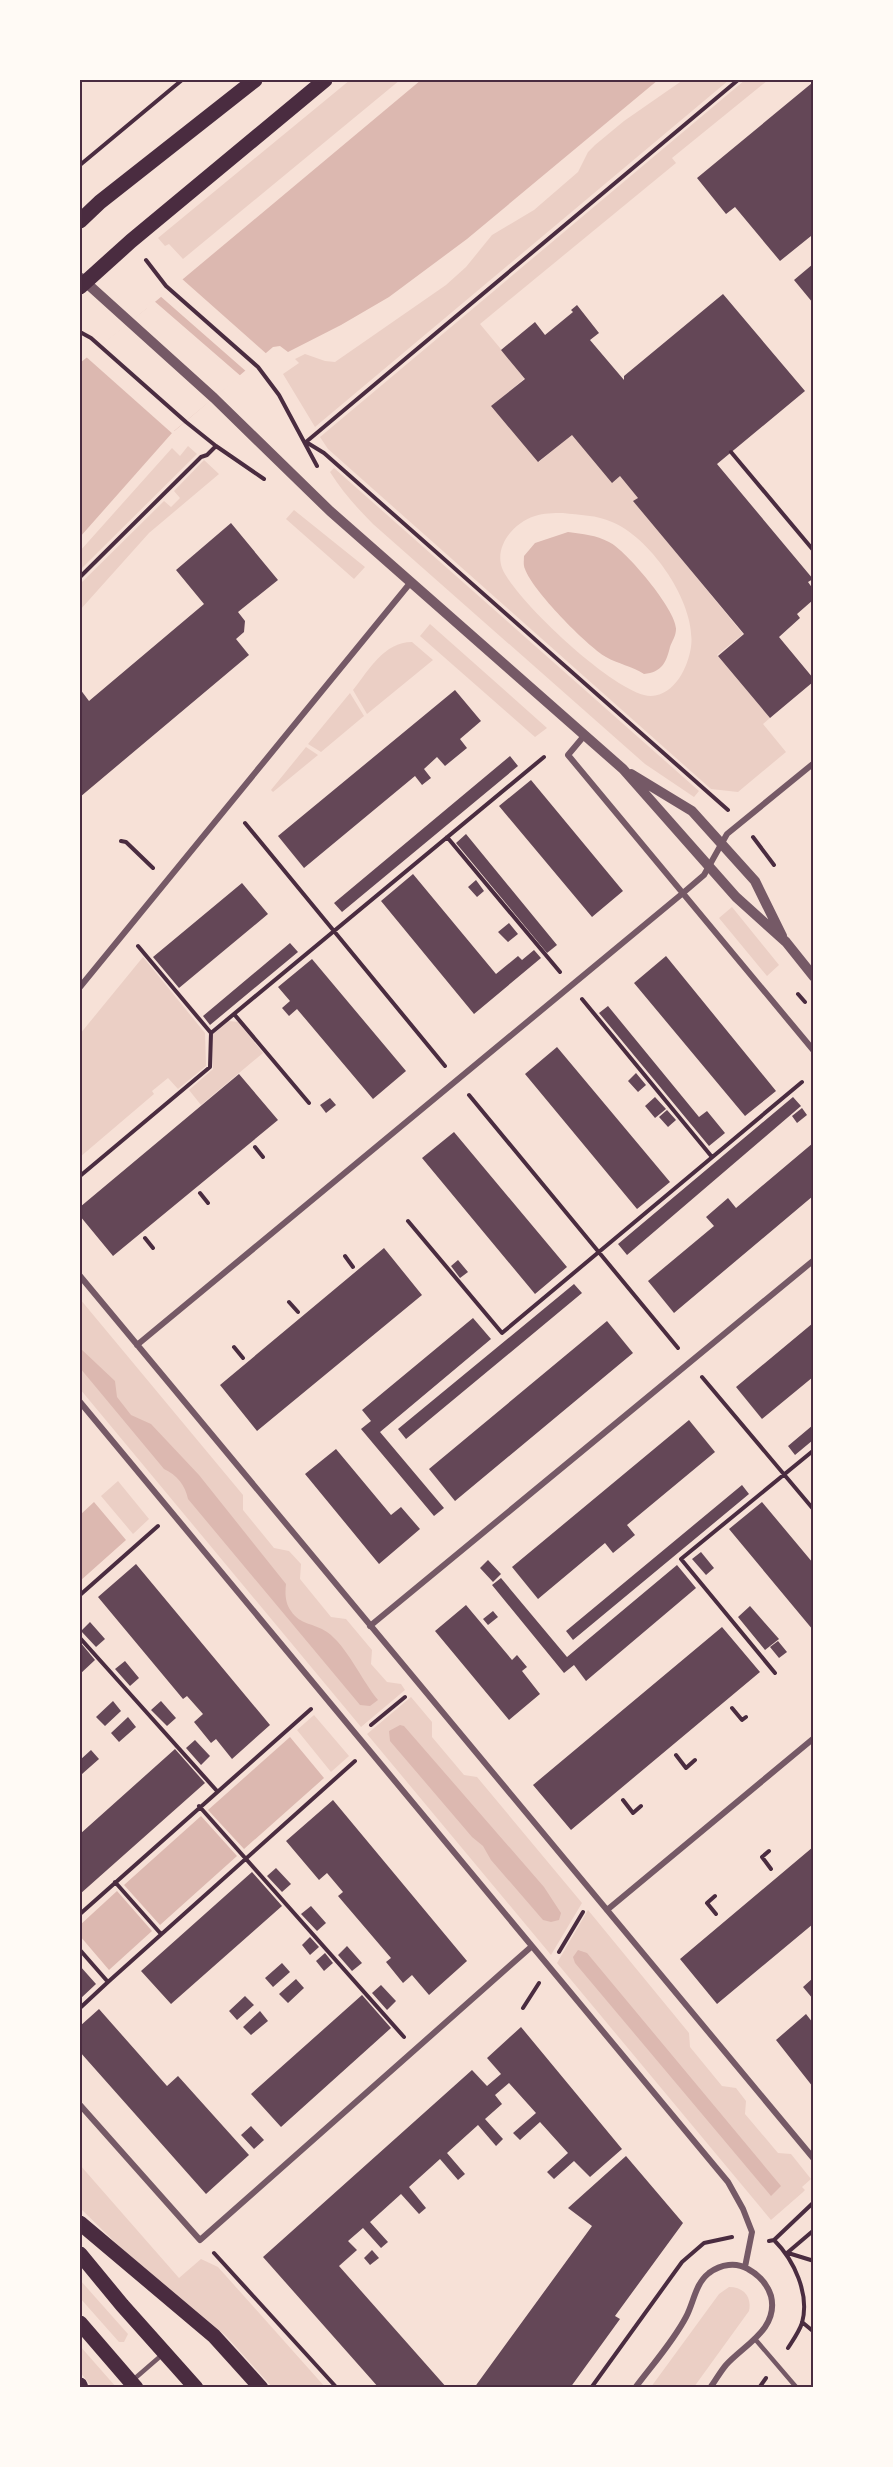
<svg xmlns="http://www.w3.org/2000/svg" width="893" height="2467" viewBox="0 0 893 2467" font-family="Karla,sans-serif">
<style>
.green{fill:#ebcfc5;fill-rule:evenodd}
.water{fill:#dcb8b0}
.pier{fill:#f7e1d7}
.building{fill:#644757}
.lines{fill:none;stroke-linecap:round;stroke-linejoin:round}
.path{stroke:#4a2c40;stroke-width:4}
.service{stroke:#755966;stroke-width:4.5}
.minor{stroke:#755966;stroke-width:6}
.tertiary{stroke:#755966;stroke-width:10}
.primary{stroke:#4a2c40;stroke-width:15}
.neatline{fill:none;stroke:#4a2c40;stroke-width:2}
</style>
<rect width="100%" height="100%" fill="#f7e1d7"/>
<path class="green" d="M 350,80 L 400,80 L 183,259 L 169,244 L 165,246 L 158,238 Z
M 683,80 L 729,80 L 315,427 L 283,374 L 299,363 L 295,359 L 305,354 L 325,361 L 335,362 L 446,285 L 466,267 L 492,235 L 534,210 L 578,172 L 588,152 L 595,145 L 624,121 Z
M 745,80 L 768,80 L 672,158 L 676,163 L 480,324 L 525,378 L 492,406 L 539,462 L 572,434 L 620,476 L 638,498 L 634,501 L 743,634 L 717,655 L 770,718 L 763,724 L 786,752 L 738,792 L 711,789 L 328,449 L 320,437 ZM 563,513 C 579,515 597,515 612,522 C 651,538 697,604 691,647 C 688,667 675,695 651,696 C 618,697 514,599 502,568 C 494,545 515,522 535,516 C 544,513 553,513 563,513 Z
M 188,446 L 197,454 L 80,570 L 80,551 L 172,448 L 180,456 Z
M 204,460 L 219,474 L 149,533 L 80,610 L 80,584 L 164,501 L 171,507 L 180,498 L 174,491 Z
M 334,468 L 699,791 L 694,797 L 645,764 L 373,524 C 357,508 342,491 330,472 Z
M 294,510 L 365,567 L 354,579 L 286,519 Z
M 430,624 L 547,728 L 535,737 L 420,636 Z
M 412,642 L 433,660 L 367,714 L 353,690 C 369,670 384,642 412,642 Z
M 350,693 L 364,716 L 321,752 L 308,744 Z
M 306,747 L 318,755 L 273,792 L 271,790 Z
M 732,907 L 779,965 L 767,976 L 719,918 Z
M 143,957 L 205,1033 L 206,1066 L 178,1089 L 168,1078 L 152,1091 L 154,1094 L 80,1157 L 80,1034 Z
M 229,1021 L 238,1022 L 263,1053 L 201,1105 L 189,1090 L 213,1069 L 212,1035 Z
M 80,1299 L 243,1495 L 243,1510 L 274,1548 L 289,1551 L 301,1564 L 300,1579 L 331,1617 L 346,1619 L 372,1650 L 371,1664 L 387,1682 L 401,1684 L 405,1690 L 361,1727 L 80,1389 Z
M 118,1481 L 149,1519 L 133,1534 L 101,1496 Z
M 411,1697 L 432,1722 L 432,1737 L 464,1775 L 477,1777 L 582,1903 L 551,1955 L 367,1734 Z
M 314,1715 L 349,1756 L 331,1772 L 297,1730 Z
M 588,1910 L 689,2033 L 690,2047 L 722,2086 L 736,2088 L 746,2101 L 745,2114 L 778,2153 L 791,2154 L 811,2179 L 802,2187 L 805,2190 L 802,2193 L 771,2220 L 557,1963 Z
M 80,2165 L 179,2278 L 201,2259 L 218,2267 L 325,2387 L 272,2387 L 226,2336 L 122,2249 L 80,2208 Z
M 80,2280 L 128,2334 L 124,2342 L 119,2342 L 80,2298 Z
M 729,2287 C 744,2287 752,2297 749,2311 L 694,2387 L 651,2387 L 719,2294 Z
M 80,2346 L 116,2387 L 92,2387 L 80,2372 Z"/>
<path class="water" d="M 421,80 L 658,80 L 467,239 L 389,297 L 341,325 L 288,352 L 280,346 L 273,347 L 172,433 L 80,537 L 80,363 L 183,279 Z
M 568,532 C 583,534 596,535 609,542 C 626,550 677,611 676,629 C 676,636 672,641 670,647 C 666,663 662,672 644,674 C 632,666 618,664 606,657 C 587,646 532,590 525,569 C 523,565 524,560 524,556 L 535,543 Z
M 80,1348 L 115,1381 L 117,1397 L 131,1415 L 151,1424 L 199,1475 L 286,1584 C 285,1593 285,1603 291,1611 C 300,1625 314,1623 327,1632 C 347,1646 362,1681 378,1700 L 370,1706 L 360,1705 L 188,1499 C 185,1485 177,1475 164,1469 L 80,1368 Z
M 94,1502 L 126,1540 L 80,1581 L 80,1515 Z
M 400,1725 L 404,1726 L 544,1887 L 561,1913 L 559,1920 L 551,1922 L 543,1920 L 491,1860 L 483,1846 L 472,1837 L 390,1741 L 389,1731 Z
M 290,1737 L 324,1778 L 244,1849 L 208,1810 Z
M 201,1816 L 237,1856 L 160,1925 L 124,1885 Z
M 117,1891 L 152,1931 L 109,1970 L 80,1936 L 80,1925 Z
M 578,1950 L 587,1953 L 781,2186 L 771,2196 L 575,1963 L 573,1957 Z"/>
<path class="pier" d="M 181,278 L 269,356 L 248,373 L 159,295 Z
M 153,300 L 243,378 L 238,378 L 174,431 L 176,433 L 174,435 L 84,355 L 94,347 L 96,349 L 147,308 L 145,306 Z"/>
<path class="building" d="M 812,83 L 813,239 L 811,236 L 780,261 L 735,207 L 726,214 L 697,178 Z
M 813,264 L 813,303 L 794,280 Z
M 723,294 L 805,391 L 717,464 L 813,579 L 808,582 L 813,589 L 813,600 L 797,614 L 800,618 L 779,637 L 813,678 L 813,682 L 770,718 L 718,656 L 744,634 L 633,501 L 638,498 L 620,476 L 612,483 L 572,435 L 538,462 L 491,406 L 525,379 L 501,350 L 535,322 L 545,335 L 573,312 L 571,310 L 577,305 L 599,333 L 590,340 L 624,380 L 624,376 Z
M 231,523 L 278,580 L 238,612 L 245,621 L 244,632 L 236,639 L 249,655 L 80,797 L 80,689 L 89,701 L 204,604 L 176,570 Z
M 455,690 L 481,721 L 460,739 L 467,748 L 445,766 L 437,757 L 424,769 L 431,778 L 422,785 L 415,776 L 304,868 L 278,836 Z
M 510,756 L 518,766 L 342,912 L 334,903 Z
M 531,780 L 623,891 L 592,917 L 499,806 Z
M 466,834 L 557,945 L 547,953 L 456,843 Z
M 413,874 L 496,974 L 518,956 L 522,960 L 534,950 L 541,958 L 474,1014 L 381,901 Z
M 476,880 L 484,891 L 477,897 L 468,887 Z
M 242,883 L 268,914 L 179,988 L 153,957 Z
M 509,923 L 518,934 L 508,942 L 498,932 Z
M 290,943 L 298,952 L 210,1025 L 203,1016 Z
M 666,956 L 776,1091 L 745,1116 L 634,983 Z
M 312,959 L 406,1071 L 373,1099 L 297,1009 L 289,1016 L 282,1008 L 290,1001 L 278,987 Z
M 608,1006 L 699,1117 L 707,1111 L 725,1133 L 709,1146 L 599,1013 Z
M 557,1047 L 670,1182 L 637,1209 L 525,1074 Z
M 636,1073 L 646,1085 L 638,1092 L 628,1081 Z
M 239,1074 L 278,1120 L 113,1256 L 80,1216 L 80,1207 Z
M 655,1097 L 666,1109 L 655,1118 L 645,1106 Z
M 793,1097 L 801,1106 L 627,1255 L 618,1244 Z
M 330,1098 L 336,1105 L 326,1113 L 320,1105 Z
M 802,1108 L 807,1115 L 797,1123 L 792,1116 Z
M 667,1110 L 676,1120 L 668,1127 L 659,1117 Z
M 454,1132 L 567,1267 L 535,1294 L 422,1158 Z
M 813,1143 L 813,1196 L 674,1313 L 648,1281 L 714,1226 L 706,1217 L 728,1198 L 736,1208 Z
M 384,1248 L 422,1295 L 257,1431 L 220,1385 Z
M 458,1260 L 468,1272 L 460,1278 L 451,1266 Z
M 574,1284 L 582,1293 L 406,1439 L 398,1429 Z
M 473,1318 L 491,1339 L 380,1432 L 444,1508 L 434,1516 L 361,1429 L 371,1421 L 362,1410 Z
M 607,1321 L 633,1353 L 455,1501 L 429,1469 Z
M 813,1323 L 813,1377 L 762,1419 L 736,1387 Z
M 689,1420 L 715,1452 L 627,1525 L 635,1535 L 613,1553 L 605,1543 L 538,1599 L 512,1567 Z
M 813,1425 L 813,1440 L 795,1455 L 788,1446 Z
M 336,1449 L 391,1515 L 401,1507 L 420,1529 L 379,1564 L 305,1474 Z
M 742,1485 L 749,1494 L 573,1640 L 566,1631 Z
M 762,1502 L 813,1563 L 813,1630 L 729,1529 Z
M 701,1552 L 714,1568 L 706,1575 L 692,1559 Z
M 488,1560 L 501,1574 L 493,1582 L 480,1568 Z
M 136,1564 L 270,1725 L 232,1759 L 216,1739 L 211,1743 L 194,1722 L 203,1714 L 187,1696 L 183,1699 L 98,1597 Z
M 677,1565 L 696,1588 L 586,1681 L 574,1665 L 564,1673 L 492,1585 L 501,1578 L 567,1657 Z
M 466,1605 L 512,1660 L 517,1655 L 527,1667 L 522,1671 L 540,1694 L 509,1720 L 435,1631 Z
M 750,1606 L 779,1639 L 765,1650 L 738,1617 Z
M 493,1611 L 498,1617 L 488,1625 L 483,1619 Z
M 90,1622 L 105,1639 L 96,1647 L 81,1631 Z
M 722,1627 L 760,1672 L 571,1830 L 533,1785 Z
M 778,1641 L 787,1652 L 779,1658 L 770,1647 Z
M 80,1642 L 95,1660 L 80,1674 Z
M 125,1661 L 139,1678 L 130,1686 L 115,1669 Z
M 113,1701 L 121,1711 L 105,1726 L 96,1717 Z
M 161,1701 L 176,1718 L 167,1726 L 151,1710 Z
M 128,1717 L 136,1727 L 119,1742 L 111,1733 Z
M 195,1740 L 210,1756 L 201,1765 L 186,1748 Z
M 175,1749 L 205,1783 L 80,1894 L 80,1834 Z
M 91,1750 L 99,1759 L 82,1774 L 80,1770 L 80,1760 Z
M 333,1800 L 467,1961 L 429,1995 L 412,1975 L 403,1983 L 386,1962 L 391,1958 L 338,1896 L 343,1892 L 327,1873 L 319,1880 L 286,1841 Z
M 813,1847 L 813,1924 L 717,2004 L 680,1959 Z
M 276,1868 L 291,1884 L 282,1892 L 267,1876 Z
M 252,1872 L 282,1906 L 171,2004 L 141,1971 Z
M 311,1906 L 326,1923 L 317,1931 L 301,1914 Z
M 310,1937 L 319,1947 L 310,1955 L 302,1945 Z
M 347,1946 L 362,1963 L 352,1971 L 338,1955 Z
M 325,1953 L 333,1963 L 324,1971 L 316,1961 Z
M 282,1963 L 290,1972 L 273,1987 L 265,1978 Z
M 80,1966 L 96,1984 L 80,1999 Z
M 813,1978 L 813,1999 L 803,1987 Z
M 296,1979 L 304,1988 L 288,2003 L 279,1994 Z
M 381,1985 L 396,2001 L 387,2010 L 372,1993 Z
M 362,1995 L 391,2028 L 281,2127 L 251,2094 Z
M 245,1996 L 254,2005 L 237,2020 L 229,2011 Z
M 99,2009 L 167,2086 L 178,2076 L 249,2155 L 206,2194 L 80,2052 L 80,2026 Z
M 260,2011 L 268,2021 L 251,2035 L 243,2027 Z
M 806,2014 L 813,2023 L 813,2087 L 776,2040 Z
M 521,2027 L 622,2149 L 590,2177 L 574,2161 L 554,2179 L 547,2172 L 568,2153 L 540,2122 L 520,2140 L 513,2133 L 536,2113 L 509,2083 L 495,2095 L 502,2104 L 485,2119 L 503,2139 L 496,2146 L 478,2125 L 447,2153 L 465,2174 L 458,2180 L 440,2159 L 409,2187 L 426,2208 L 419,2214 L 401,2194 L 370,2222 L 388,2242 L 381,2248 L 363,2228 L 348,2241 L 357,2250 L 339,2266 L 447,2388 L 379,2388 L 263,2257 L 472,2070 L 487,2086 L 501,2074 L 487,2058 Z
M 251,2126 L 264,2140 L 254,2149 L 241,2135 Z
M 626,2156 L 683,2223 L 615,2316 L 620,2319 L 570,2388 L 474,2388 L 592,2226 L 568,2208 Z
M 372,2250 L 379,2258 L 370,2265 L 364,2258 Z"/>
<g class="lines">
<path class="path" d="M 80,165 L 182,80
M 146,260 L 166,286 L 258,367 L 279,395 L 317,466
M 80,332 L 91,338 L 186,422 L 216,446 L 264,479
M 306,442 L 324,453 L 728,810
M 306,442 L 738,80
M 731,452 L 814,551
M 80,577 L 201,457 L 207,455 L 216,446
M 245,823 L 445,1066
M 447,837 L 560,972
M 753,837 L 774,865
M 121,841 L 126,842 L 153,868
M 138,946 L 211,1033
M 798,994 L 805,1002
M 582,999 L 712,1157
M 234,1014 L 309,1103
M 469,1095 L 678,1348
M 255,1147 L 263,1157
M 80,1176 L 210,1067 L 211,1033 L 544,757
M 200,1193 L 208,1203
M 408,1221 L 502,1333 L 802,1082
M 145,1238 L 153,1248
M 345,1256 L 353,1267
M 289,1302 L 298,1312
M 234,1347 L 243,1358
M 702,1377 L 814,1510
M 80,1595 L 158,1526
M 80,1638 L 217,1791
M 775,1673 L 681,1559 L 814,1450
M 732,1708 L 742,1720 L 746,1717
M 371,1725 L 405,1697
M 676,1755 L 686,1768 L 695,1760
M 623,1800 L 633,1813 L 641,1806
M 199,1806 L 404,2037
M 769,1851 L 762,1857 L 771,1869
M 115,1882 L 161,1934
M 715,1896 L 707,1903 L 716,1914
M 80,1914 L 311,1709
M 80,1950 L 108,1982 L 355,1761
M 559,1952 L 583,1912
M 80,2008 L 108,1982
M 523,2008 L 539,1983
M 774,2240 C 794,2260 810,2294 802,2323 C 799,2332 793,2340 788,2348
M 769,2241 L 774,2240 L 814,2202
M 214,2253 L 337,2388
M 787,2253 L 814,2230
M 788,2253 L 814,2261
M 802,2322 L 814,2332
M 591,2388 L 682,2262 L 704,2243 L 732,2237
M 759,2388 L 766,2378"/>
<path class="service" d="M 755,2339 L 797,2388
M 133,2380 L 163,2354"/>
<path class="minor" d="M 584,736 L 568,755 L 814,1051
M 80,987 L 411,582
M 80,1276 L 814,2159
M 137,1345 L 683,893 L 704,875 L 727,834 L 814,763
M 80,1402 L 728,2182 L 743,2209 L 752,2232 L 745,2267
M 370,1626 L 814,1260
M 607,1910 L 814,1738
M 80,2105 L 200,2240 L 531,1947
M 635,2388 C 652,2365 673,2342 686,2317 C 694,2302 695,2284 709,2273 C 721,2264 736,2262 748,2269 C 759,2275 767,2283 771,2296 C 779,2329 744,2345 726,2365 C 720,2372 716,2380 710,2388"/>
<path class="tertiary" d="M 81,278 L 214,398 L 330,511 L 623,769 L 736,897 L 786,942 L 814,977
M 631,774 L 692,811 L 755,881 L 782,936"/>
<path class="primary" d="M 80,221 L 100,202 L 255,80
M 80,287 L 131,241 L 325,80
M 80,2223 L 214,2336 L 261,2388
M 80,2254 L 122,2305 L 196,2388
M 80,2323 L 136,2388
M 80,2385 L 81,2388"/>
</g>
<rect width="893" height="2467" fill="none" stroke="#fffaf5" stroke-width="162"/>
<rect x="81" y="81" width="731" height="2305" class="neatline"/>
</svg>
